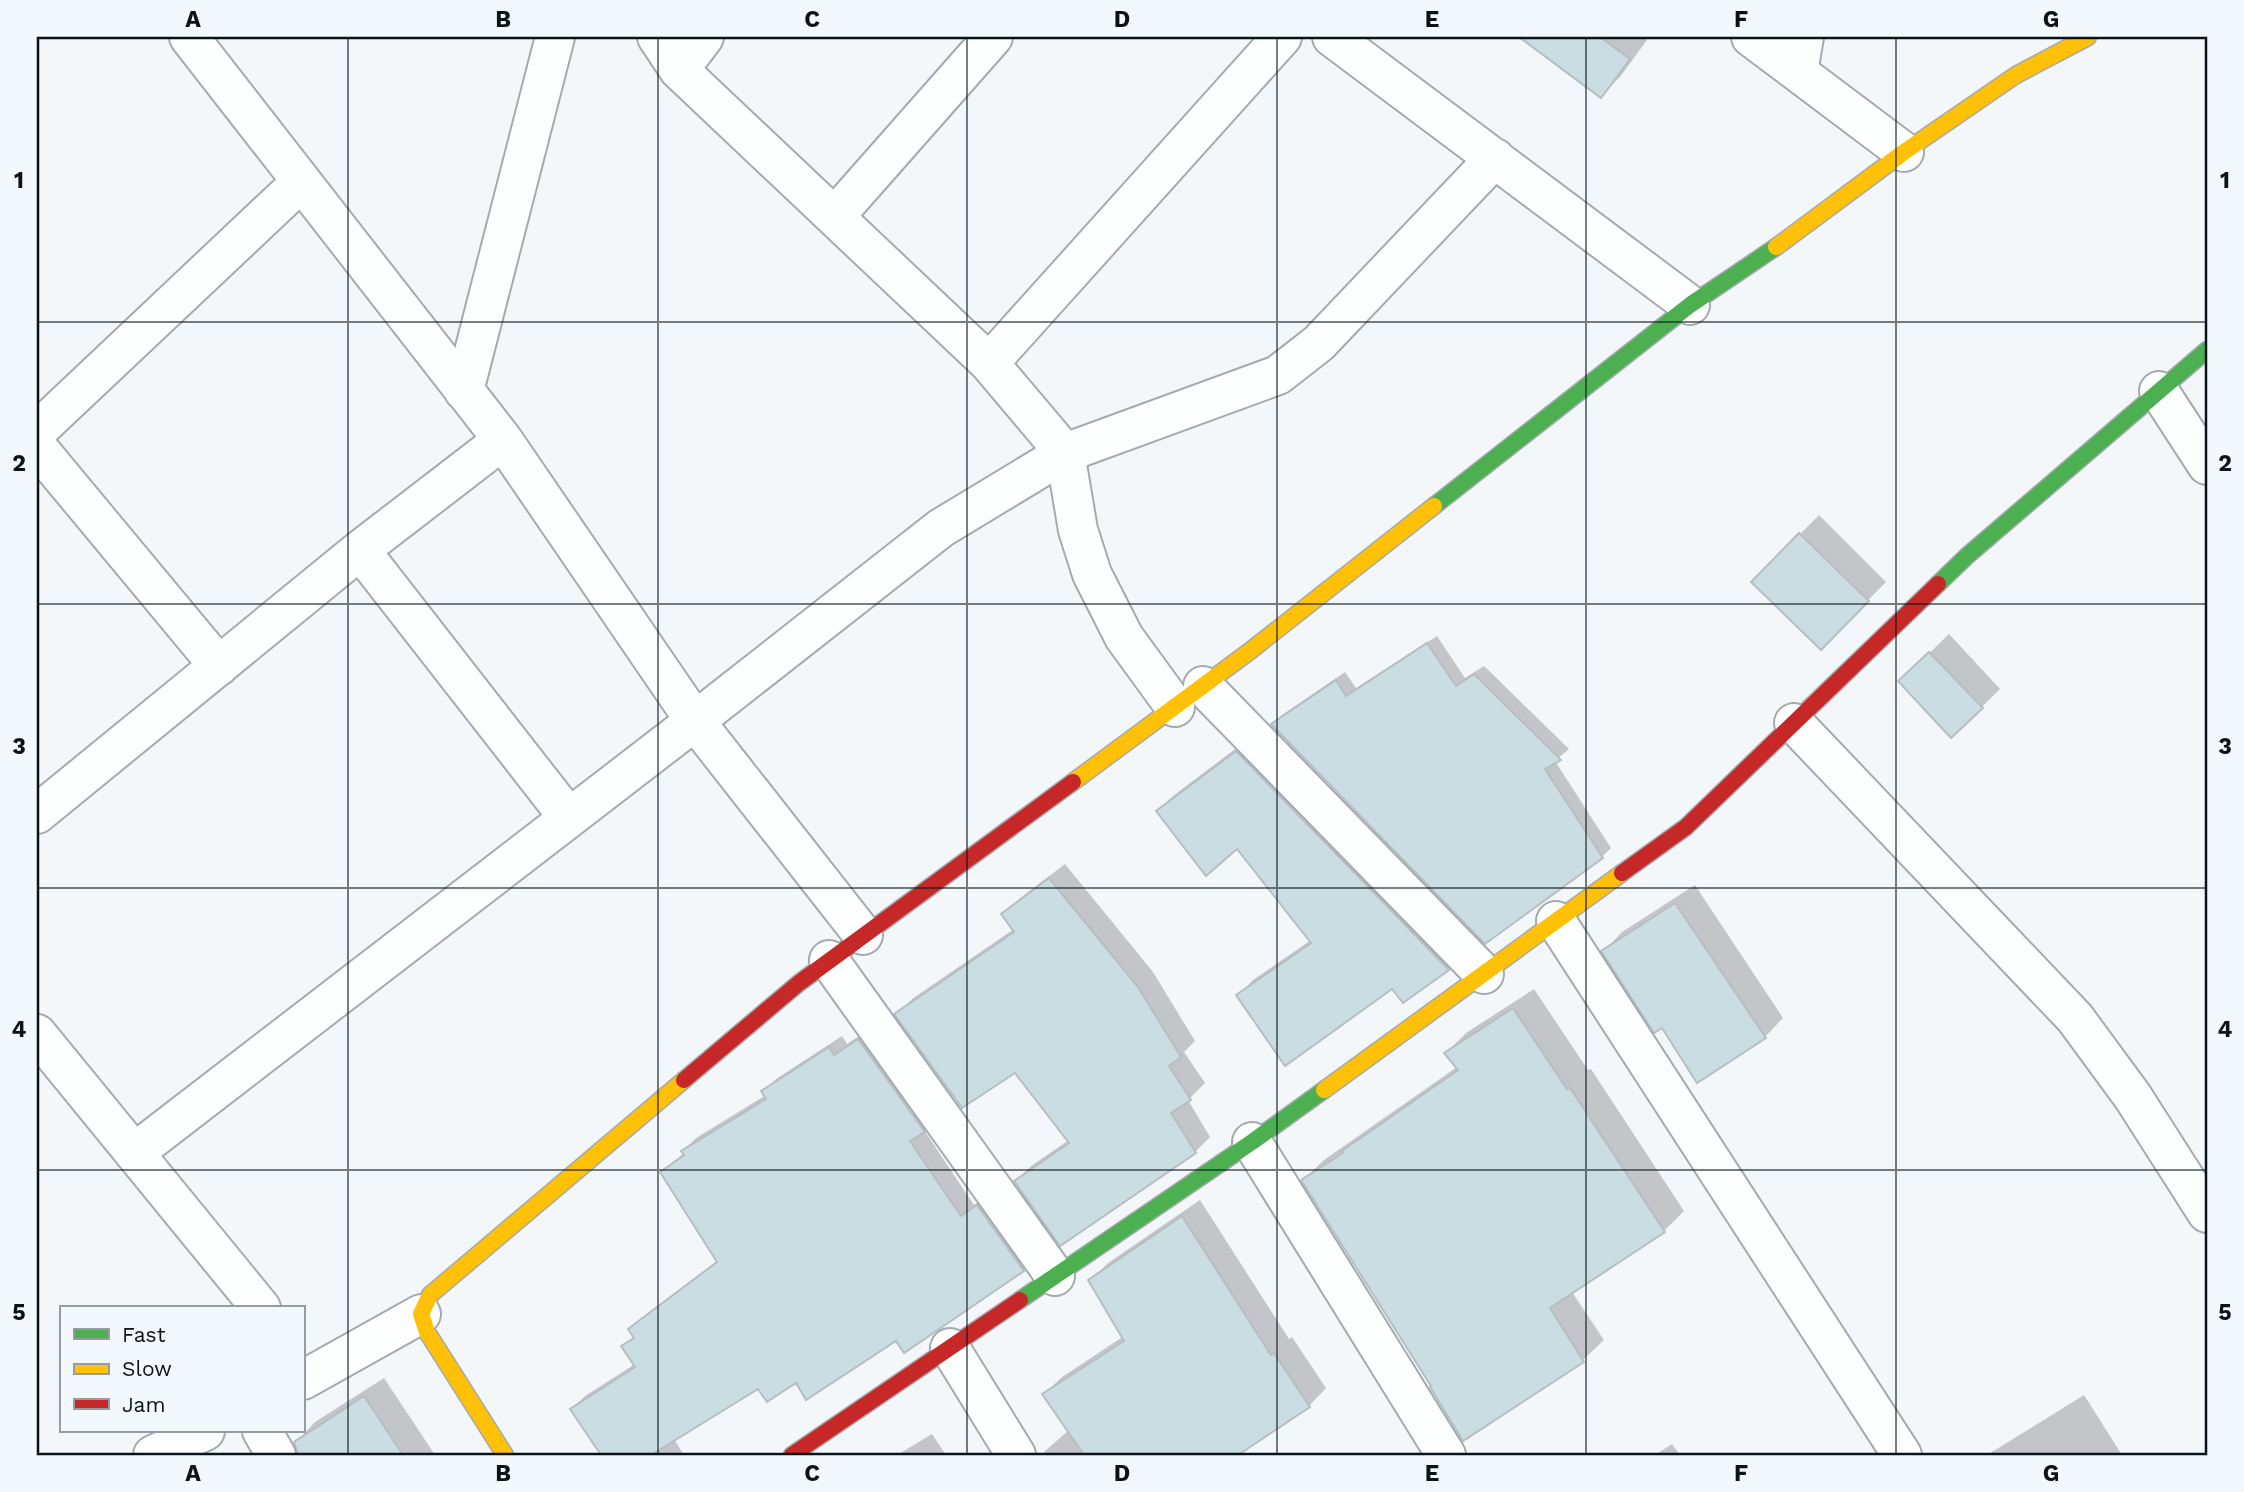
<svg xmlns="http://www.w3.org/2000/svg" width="2244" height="1492" viewBox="0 0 2244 1492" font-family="'Work Sans',sans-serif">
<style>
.shadow{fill:#0003}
.building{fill:#cadde2;stroke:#b6bec1;stroke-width:2}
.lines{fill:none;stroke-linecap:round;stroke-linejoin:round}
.street-casing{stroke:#a4abb0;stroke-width:42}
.fast-casing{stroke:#a4abb0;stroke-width:19}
.slow-casing{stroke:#a4abb0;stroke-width:19}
.jam-casing{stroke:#a4abb0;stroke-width:19}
.street{stroke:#fdfefe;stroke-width:38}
.fast{stroke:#4caf50;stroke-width:16}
.slow{stroke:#ffc107;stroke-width:16}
.jam{stroke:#c62828;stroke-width:16}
.grid{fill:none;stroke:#09141a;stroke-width:2;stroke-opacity:0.55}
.neatline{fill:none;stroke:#09141a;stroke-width:2.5}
.grid-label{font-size:23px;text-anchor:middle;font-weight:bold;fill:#09141a}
</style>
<rect width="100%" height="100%" fill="#f4f7fa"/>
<path class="shadow" d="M 1522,37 L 1643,37 L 1647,40 L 1620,77 L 1601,96 Z
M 1819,515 L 1886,582 L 1821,648 L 1753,582 Z
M 1949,634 L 2000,689 L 1982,707 L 1919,663 Z
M 1437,636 L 1465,678 L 1484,666 L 1569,749 L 1555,761 L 1611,848 L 1602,857 L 1273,724 L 1282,715 L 1345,672 L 1356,688 Z
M 1251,737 L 1463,954 L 1448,968 L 1404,1000 L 1393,986 L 1239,995 L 1253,980 L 1311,940 L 1238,847 L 1158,811 L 1173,796 Z
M 1065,864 L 1153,972 L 1195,1041 L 1184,1052 L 1205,1083 L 1188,1100 L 1210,1137 L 1195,1152 L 1016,1181 L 1031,1166 L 1069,1140 L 1015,1071 L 897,1014 L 912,999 L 1014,929 L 1004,914 L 1019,899 Z
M 1695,885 L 1783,1018 L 1765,1037 L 1662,1025 L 1604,951 L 1622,932 Z
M 1534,989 L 1588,1070 L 1591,1069 L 1684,1211 L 1664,1231 L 1572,1292 L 1604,1340 L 1583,1360 L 1463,1438 L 1303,1180 L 1324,1160 L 1457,1067 L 1446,1053 L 1466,1033 Z
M 872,1027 L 936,1117 L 924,1130 L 974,1205 L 991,1194 L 1036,1256 L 1023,1269 L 904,1350 L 897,1339 L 796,1381 L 759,1387 L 674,1439 L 684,1455 L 603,1455 L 572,1409 L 585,1396 L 635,1364 L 623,1347 L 634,1336 L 630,1330 L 643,1317 L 717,1261 L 662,1172 L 684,1153 L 683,1151 L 696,1138 L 766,1095 L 763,1092 L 776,1079 L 842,1036 L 847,1044 Z
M 1200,1200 L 1289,1339 L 1292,1337 L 1326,1388 L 1309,1406 L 1235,1455 L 1046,1455 L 1044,1452 L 1069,1430 L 1044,1394 L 1062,1377 L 1124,1336 L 1090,1281 L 1108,1263 Z
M 384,1378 L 435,1455 L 300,1455 L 296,1442 L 315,1422 Z
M 2084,1395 L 2122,1455 L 1987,1455 Z
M 932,1434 L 946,1455 L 897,1455 Z
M 1672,1444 L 1680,1455 L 1655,1455 Z"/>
<path class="building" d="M 1519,37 L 1600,37 L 1630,59 L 1601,98 Z
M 1799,533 L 1869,601 L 1821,650 L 1751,582 Z
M 1427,643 L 1456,686 L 1474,674 L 1561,760 L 1545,769 L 1603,858 L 1485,944 L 1271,724 L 1336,680 L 1346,696 Z
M 1929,652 L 1983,708 L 1951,738 L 1898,681 Z
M 1236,751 L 1449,970 L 1403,1003 L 1392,989 L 1285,1066 L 1236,995 L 1311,943 L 1237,849 L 1206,876 L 1156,811 Z
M 1049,878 L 1138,987 L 1181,1057 L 1169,1066 L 1191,1100 L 1171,1113 L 1196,1153 L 1060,1246 L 1014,1181 L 1069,1143 L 1015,1073 L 962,1108 L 894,1014 L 1014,932 L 1001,914 Z
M 1675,903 L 1766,1038 L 1697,1083 L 1662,1028 L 1654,1033 L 1601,951 Z
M 1513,1008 L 1567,1089 L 1570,1088 L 1665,1232 L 1550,1308 L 1584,1362 L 1463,1441 L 1430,1387 L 1431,1386 L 1301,1180 L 1343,1153 L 1342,1151 L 1458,1070 L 1444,1053 Z
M 858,1039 L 925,1132 L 910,1141 L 961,1216 L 977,1205 L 1024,1271 L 904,1353 L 896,1341 L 806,1400 L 796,1383 L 767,1402 L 758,1389 L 651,1455 L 601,1455 L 570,1409 L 635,1367 L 621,1346 L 634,1338 L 628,1329 L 717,1262 L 660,1172 L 684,1155 L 681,1151 L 766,1099 L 761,1091 L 829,1047 L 834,1055 Z
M 1182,1216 L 1271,1355 L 1274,1353 L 1310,1407 L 1238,1455 L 1084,1455 L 1042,1394 L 1124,1341 L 1088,1280 Z
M 364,1396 L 403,1455 L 298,1455 L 294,1442 Z"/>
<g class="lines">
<g class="street-casing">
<path id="street" d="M 189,37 L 503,440 L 695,721 L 863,935
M 657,37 L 679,70 L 989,363 L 1065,453 L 1078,530 L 1092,574 L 1124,637 L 1175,707
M 1332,37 L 1690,305
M 1751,37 L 1904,152
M 679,70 L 704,37
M 1798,72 L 1804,37
M 836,215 L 993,37
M 989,363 L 1282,37
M 464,391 L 555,37
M 2159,391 L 2207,465
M 37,431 L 301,182
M 37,447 L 219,666
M 360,550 L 569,818
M 1203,686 L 1484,974
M 1794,723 L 2075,1018 L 2133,1097 L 2207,1213
M 37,814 L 360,550 L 503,440
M 1556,921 L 1902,1455
M 829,960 L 1055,1276
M 37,1034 L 261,1308
M 1252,1142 L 1446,1455
M 134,1153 L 695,721 L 941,528 L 1065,453 L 1278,375 L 1319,343 L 1495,158
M 950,1348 L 1016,1455
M 303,1380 L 421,1314
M 262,1431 L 276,1455
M 153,1455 L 205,1431"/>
</g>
<g class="fast-casing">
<path id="fast" d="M 1434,506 L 1690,305 L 1776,247
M 1938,584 L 1967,556 L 2207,350
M 1020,1300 L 1252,1142 L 1324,1090"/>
</g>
<g class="slow-casing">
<path id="slow" d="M 1776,247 L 1904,152 L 2016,75 L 2088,37
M 1073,782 L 1250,651 L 1434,506
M 1324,1090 L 1622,873
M 505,1455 L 427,1332 L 421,1314 L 430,1295 L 684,1080"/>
</g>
<g class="jam-casing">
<path id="jam" d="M 1622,873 L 1686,827 L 1938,584
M 684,1080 L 799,983 L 1073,782
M 792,1455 L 1020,1300"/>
</g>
<use href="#street" class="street"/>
<use href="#fast" class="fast"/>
<use href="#slow" class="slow"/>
<use href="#jam" class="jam"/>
</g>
<path class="grid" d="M 348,37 L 348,1455M 658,37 L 658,1455M 967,37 L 967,1455M 1277,37 L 1277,1455M 1586,37 L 1586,1455M 1896,37 L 1896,1455M 37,322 L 2207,322M 37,604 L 2207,604M 37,888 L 2207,888M 37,1170 L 2207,1170"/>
<rect width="2244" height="1492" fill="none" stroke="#f2f8fc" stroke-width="77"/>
<rect x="60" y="1306" width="245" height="126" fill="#f2f8fc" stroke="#959da2" stroke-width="2"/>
<rect x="74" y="1329" width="35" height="10" fill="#4caf50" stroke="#959da2" stroke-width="2"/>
<text x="122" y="1342" font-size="21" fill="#09141a">Fast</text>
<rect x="74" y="1364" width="35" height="10" fill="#ffc107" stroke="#959da2" stroke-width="2"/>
<text x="122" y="1376" font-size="21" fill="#09141a">Slow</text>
<rect x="74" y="1399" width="35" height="10" fill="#c62828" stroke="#959da2" stroke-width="2"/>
<text x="122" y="1412" font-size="21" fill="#09141a">Jam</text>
<rect x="38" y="38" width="2168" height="1416" class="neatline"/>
<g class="grid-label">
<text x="193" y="27">A</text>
<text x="503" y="27">B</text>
<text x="812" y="27">C</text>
<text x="1122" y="27">D</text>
<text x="1432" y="27">E</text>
<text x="1741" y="27">F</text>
<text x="2051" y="27">G</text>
<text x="19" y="188">1</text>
<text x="2225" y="188">1</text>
<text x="19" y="471">2</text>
<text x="2225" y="471">2</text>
<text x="19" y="754">3</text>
<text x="2225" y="754">3</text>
<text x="19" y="1037">4</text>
<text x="2225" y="1037">4</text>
<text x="19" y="1320">5</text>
<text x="2225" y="1320">5</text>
<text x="193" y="1481">A</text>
<text x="503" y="1481">B</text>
<text x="812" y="1481">C</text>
<text x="1122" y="1481">D</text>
<text x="1432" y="1481">E</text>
<text x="1741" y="1481">F</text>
<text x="2051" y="1481">G</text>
</g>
</svg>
